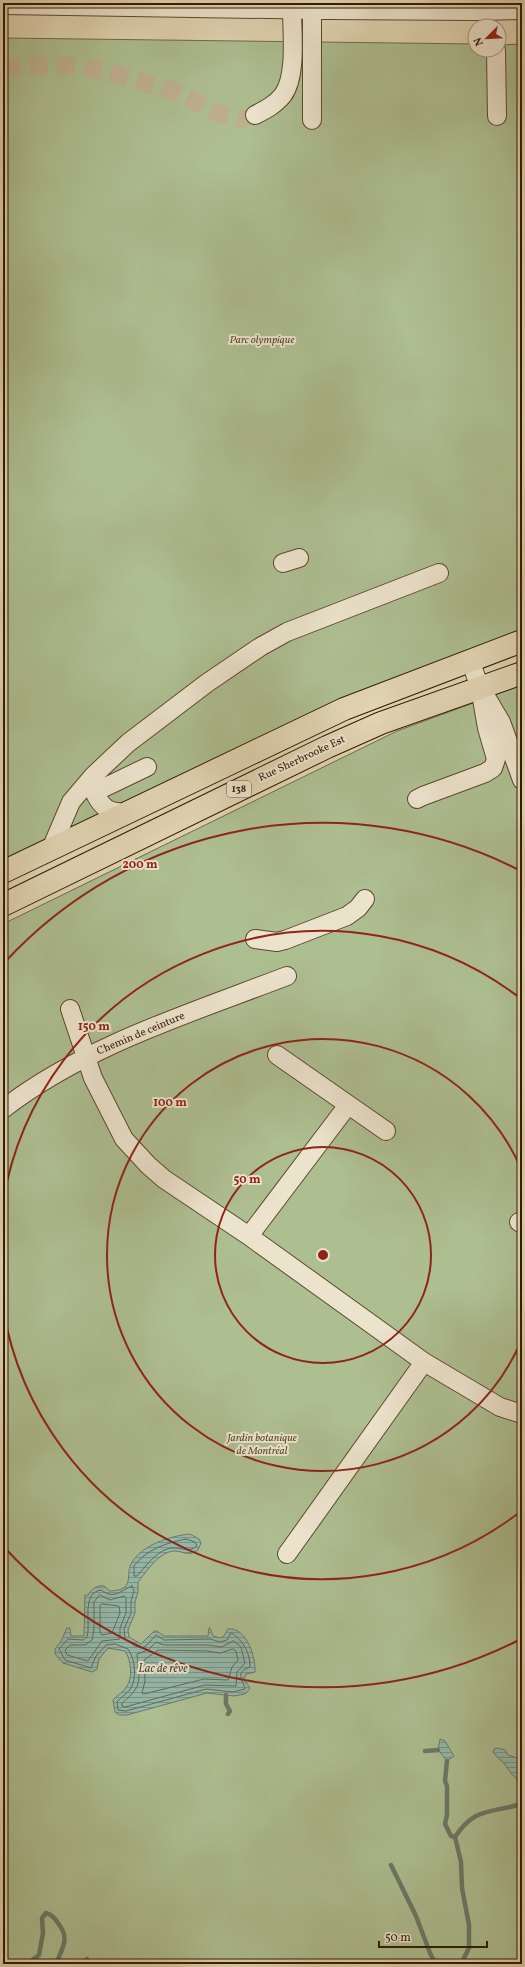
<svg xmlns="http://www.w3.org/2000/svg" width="525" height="1967" viewBox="0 0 525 1967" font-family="Vollkorn,serif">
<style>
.park{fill:#adbe91;stroke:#6e6c4a}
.water{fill:url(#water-rules);stroke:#6c7967}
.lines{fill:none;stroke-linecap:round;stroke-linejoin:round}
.shore{stroke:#626a56;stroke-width:1}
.stream{stroke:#6c7967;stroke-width:4.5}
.minor-tunnel{stroke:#beaf8f;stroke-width:18;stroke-dasharray:18 9;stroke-linecap:butt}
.minor-casing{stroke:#5c492e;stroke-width:20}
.major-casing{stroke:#301b02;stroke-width:24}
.minor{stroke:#ece3cd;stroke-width:18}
.major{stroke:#e1d4b2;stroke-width:22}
.ring{fill:none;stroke:#8f2418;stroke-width:2}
.labels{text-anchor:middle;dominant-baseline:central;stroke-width:4;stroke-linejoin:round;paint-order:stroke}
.shield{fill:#ece3cd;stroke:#68573f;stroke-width:1}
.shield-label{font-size:10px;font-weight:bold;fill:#301b02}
.park-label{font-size:11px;font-style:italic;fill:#564c2d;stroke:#ece3cd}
.street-label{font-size:11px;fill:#301b02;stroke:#ece3cd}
.water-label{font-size:12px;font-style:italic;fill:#4e4a34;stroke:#ece3cd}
.centre{fill:#8f2418;stroke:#ece3cd;stroke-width:2}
.ring-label{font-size:12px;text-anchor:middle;font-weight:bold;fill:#8f2418;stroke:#ece3cd;stroke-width:4;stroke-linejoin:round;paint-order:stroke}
</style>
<defs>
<pattern id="water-rules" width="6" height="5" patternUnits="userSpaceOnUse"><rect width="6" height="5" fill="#94b8aa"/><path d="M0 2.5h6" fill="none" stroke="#799588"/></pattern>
</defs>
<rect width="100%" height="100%" fill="#e1d4b2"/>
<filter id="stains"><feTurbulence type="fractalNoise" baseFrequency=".005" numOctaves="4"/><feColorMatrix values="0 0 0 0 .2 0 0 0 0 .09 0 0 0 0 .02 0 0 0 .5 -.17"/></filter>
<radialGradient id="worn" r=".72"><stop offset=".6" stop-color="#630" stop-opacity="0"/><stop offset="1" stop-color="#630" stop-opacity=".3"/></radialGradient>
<path class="park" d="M 3,38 L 475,44 L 475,50 L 499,50 L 499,45 L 522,44 L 522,630 L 348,696 L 3,859 Z
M 522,685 L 522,1964 L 3,1964 L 3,924 L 397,731 Z"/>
<path class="water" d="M 190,1534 L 199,1539 L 201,1543 L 198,1550 C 189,1557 183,1551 174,1551 C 159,1552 147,1571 138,1582 L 138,1592 L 135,1602 L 135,1613 L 128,1630 L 129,1637 L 141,1644 L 154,1631 L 157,1631 L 164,1636 L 208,1636 L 209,1628 L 210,1628 L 213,1636 L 220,1638 L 224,1636 L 228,1629 C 247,1627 256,1658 255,1672 L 246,1674 L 244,1679 L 250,1688 L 248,1691 L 245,1694 L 234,1696 L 207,1693 L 127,1715 L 119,1715 L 115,1712 L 113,1700 C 117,1695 124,1692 127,1686 C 133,1678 131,1659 125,1651 L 108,1648 L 99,1659 L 97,1669 L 92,1672 L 63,1663 L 55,1654 L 55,1649 L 61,1641 L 67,1628 L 70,1628 L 71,1636 L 84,1636 L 85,1595 L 88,1595 C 92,1589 96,1585 104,1586 L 110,1591 C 136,1590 125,1575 131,1564 C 141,1545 170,1536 190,1534 Z
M 440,1739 L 445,1741 L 454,1756 L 447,1761 L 438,1750 Z
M 497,1748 L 505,1750 L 508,1755 L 517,1758 L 522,1767 L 522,1780 L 519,1781 C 513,1776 510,1772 506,1766 C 503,1760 496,1758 493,1752 L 494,1749 Z"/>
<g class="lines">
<path class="shore" d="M 186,1539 L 195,1542 L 197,1546 C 188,1554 177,1545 167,1549 C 155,1553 145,1567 137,1576 L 134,1576 L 134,1566 C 147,1549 166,1543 186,1539 Z
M 132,1586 L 134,1591 L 131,1601 L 131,1613 L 124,1629 L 125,1639 L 135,1646 L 141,1648 L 146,1646 L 156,1635 L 164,1640 L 210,1639 L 220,1642 L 227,1640 L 230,1634 L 232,1633 C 244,1642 250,1653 250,1667 C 234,1673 243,1679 245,1689 L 233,1692 L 206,1689 L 126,1711 L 118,1710 L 117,1702 C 121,1697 127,1694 131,1688 C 137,1678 135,1658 128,1649 L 115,1644 L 106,1645 L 96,1656 L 91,1668 L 65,1660 L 59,1649 L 68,1639 L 83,1640 L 87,1637 C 91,1623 81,1593 101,1590 C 115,1600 119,1591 132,1586 Z
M 100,1595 L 110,1600 L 124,1596 L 126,1598 L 126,1613 L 120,1628 L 120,1639 L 102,1641 L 88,1661 L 67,1655 L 65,1650 L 70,1645 L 85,1645 L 92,1640 L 94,1629 L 94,1602 Z
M 102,1604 L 119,1606 L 120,1613 L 112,1633 L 102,1635 L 100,1633 L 100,1606 Z
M 234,1641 L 241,1647 L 245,1663 L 237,1672 L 236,1686 L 205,1685 L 125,1707 L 122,1706 L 122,1703 C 144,1685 139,1680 137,1654 L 148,1650 L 156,1642 L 164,1645 L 208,1645 L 221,1647 Z
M 233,1649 L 236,1651 L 238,1660 L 232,1667 L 228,1680 L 204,1679 L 144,1694 L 142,1693 L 145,1681 L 144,1660 L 158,1650 L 207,1651 L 220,1653 Z"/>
<path class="stream" d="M 226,1695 L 226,1704 L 230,1711 L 228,1714
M 425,1751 L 438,1750
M 447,1761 L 445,1781 L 447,1786 L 447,1815 L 445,1824 L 451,1836 L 455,1837 C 474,1808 489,1813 518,1805 L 522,1802
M 455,1837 L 461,1862 L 462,1888 L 469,1925 L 469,1948 L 461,1964
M 391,1865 L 416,1916 L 430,1953 L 433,1959 L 439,1964
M 27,1964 L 39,1955 L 43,1933 L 42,1918 L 46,1913 C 53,1915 56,1920 60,1926 C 70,1940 61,1950 56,1964
M 82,1964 L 87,1959"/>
<path class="minor-tunnel" d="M 3,67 L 73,66 L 120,75 L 179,93 L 220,114 L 241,119 L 255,115"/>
<g class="minor-casing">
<path id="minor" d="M 312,3 L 312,120
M 3,5 L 329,10 L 476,11 L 522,10
M 496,50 L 497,116
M 255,115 C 265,110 275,105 283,95 C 297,76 292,33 292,9
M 283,563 L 299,558
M 485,695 L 501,722 L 522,780
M 92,781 C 91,789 99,803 106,808 C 111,812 119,812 125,813
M 95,792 L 147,767
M 417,799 L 423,796 L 485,773 L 493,768 L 496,759 L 487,728 L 480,688 L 470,660
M 51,849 L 71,802 L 93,776 L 128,743 L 207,683 L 260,647 L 287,632 L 439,573
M 255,939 L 277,942 L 285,940 L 347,916 L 358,908 L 365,899
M 70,1009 L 93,1078 L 124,1139 L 148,1165 L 164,1179 L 249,1236 L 424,1362 L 500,1407 L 522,1414
M 277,1055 L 386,1131
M 3,1109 C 86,1045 191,1013 287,976
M 519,1222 L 522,1224
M 249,1236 L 348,1105
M 287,1554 L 424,1362"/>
</g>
<g class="major-casing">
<path id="major" d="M 3,872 L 344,709 L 522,641
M 3,905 L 327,747 L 381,723 L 522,673"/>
</g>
<use href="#minor" class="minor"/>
<use href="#major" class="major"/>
</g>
<g class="ring">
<circle cx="323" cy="1255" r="108"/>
<path d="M522 1339A216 216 0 1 1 522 1171"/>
<path d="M520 1512A324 324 0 0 1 3 1308M3 1202A324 324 0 0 1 520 998"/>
<path d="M519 1640A432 432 0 0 1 4 1547M4 963A432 432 0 0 1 519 870"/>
</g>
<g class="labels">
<rect class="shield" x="227" y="781" width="24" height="16" rx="3"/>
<g class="shield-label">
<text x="239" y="789">138</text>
</g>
<g class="park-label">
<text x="262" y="340">Parc olympique</text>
<text x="262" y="1438">Jardin botanique<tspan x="262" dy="13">de Montréal</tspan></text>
</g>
<g class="street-label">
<text transform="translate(302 759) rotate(-25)">Rue Sherbrooke Est</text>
<text transform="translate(141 1034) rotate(-23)">Chemin de ceinture</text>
</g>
<g class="water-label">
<text x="163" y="1669">Lac de rêve</text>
</g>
</g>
<circle cx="323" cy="1255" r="6" class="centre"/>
<g class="ring-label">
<text x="140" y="868">200 m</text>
<text x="94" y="1030">150 m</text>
<text x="170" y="1106">100 m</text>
<text x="247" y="1183">50 m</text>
</g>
<rect width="525" height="1967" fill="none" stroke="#e1d4b2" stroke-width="16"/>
<rect x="4" y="4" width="517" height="1959" fill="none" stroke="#301b02" stroke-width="2"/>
<rect x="8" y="8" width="509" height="1951" fill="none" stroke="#301b02"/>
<g transform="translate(487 38) rotate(246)"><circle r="19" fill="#ece3cd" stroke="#a1937c"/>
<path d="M0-3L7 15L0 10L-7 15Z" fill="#8f2418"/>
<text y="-6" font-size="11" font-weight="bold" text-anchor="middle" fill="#301b02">N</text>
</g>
<path d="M379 1941v6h108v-6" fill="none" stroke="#301b02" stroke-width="2"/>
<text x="385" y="1941" font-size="12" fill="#301b02" stroke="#ece3cd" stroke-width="3" paint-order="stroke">50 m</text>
<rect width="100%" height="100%" filter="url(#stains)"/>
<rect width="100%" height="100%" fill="url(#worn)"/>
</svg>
